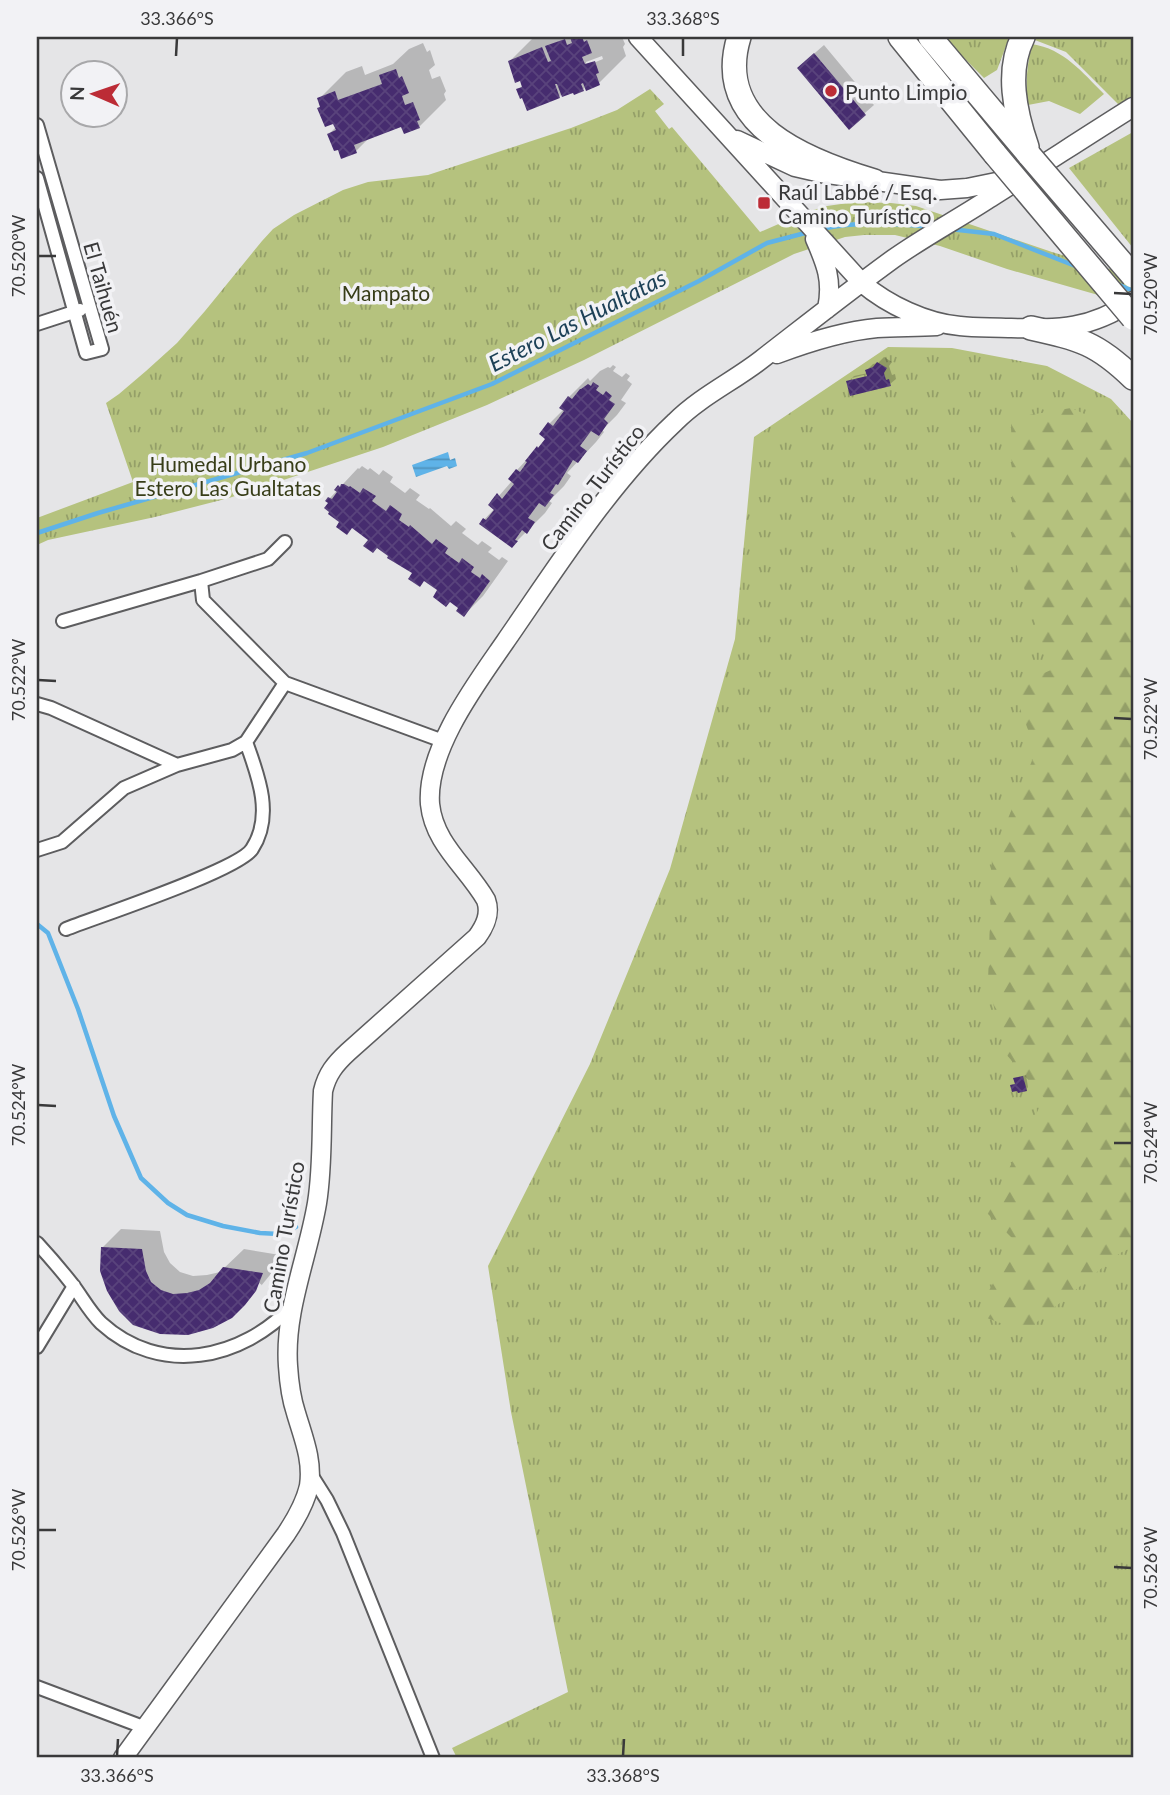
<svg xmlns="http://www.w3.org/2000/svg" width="1170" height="1795" viewBox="0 0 1170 1795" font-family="Lato,sans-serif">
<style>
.grass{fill:url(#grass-tufts)}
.forest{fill:url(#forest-firs)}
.water{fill:url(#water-rules)}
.shadow{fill:#0003;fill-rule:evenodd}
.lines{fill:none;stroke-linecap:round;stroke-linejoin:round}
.stream{stroke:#5fb3e8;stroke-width:4.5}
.building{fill:url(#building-cross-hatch)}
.street-casing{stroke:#5d5d5f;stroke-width:16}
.secondary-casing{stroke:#5d5d5f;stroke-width:21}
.highway-casing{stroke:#5d5d5f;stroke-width:26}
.street{stroke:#fff;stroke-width:12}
.secondary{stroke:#fff;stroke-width:18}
.highway{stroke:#fff;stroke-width:23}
.highway-bridge-casing{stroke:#5d5d5f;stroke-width:26;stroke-linecap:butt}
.highway-bridge{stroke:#fff;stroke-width:23}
.ticks{fill:none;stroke:#39393a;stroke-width:2.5}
.poi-dot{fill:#bc2c36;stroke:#f2f2f5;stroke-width:2.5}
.labels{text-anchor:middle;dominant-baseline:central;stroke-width:7;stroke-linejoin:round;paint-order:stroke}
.poi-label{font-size:21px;fill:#39393a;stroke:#f2f2f5;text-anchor:start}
.street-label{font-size:21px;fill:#39393a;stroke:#f2f2f5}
.park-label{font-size:21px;fill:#373d18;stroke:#f2f2f5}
.water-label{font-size:23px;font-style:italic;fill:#1d4157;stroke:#f2f2f5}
.neatline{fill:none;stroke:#39393a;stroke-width:2.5}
.ticks-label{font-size:18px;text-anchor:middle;fill:#39393a}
</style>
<defs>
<pattern id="grass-tufts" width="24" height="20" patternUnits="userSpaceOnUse" patternTransform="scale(1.75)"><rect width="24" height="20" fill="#b5c27e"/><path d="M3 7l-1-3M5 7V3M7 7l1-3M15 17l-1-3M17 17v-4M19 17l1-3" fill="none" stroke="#949f68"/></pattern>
<pattern id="forest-firs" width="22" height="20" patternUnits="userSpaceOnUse" patternTransform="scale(1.75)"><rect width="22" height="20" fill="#b5c27e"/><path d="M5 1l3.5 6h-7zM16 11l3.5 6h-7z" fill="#949f68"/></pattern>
<pattern id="water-rules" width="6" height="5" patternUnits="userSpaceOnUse" patternTransform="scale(1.75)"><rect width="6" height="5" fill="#5fb3e8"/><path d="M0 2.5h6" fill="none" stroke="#4f93bd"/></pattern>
<pattern id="building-cross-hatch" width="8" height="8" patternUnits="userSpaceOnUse" patternTransform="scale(1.75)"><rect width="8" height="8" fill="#462c6f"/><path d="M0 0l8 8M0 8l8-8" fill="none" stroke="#59437c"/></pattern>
</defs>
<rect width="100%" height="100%" fill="#e5e5e7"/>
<path class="grass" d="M 943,37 L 1007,37 L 1009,38 L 997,70 L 984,78 Z
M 1027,37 L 1133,37 L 1133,119 L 1066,52 Z
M 1032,44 C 1064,49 1082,72 1104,94 L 1080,114 L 1049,101 L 1028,105 C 1025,83 1027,65 1032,44 Z
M 650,89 L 664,104 L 655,111 L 669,129 L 672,127 L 760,232 L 806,212 L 827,206 L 855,202 L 891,203 L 916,206 L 1052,252 L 1133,276 L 1133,305 L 1007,269 L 940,246 L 895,235 L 864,235 L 845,237 L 794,254 L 584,360 L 487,405 L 383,447 L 229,498 L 155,517 L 48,540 L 37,545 L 37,518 L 133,482 L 106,403 L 119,394 L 146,371 L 177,343 L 205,311 L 262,241 L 273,229 L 294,215 L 343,190 L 368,182 L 428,175 L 571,128 L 617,110 Z
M 1133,132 L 1133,248 L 1069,168 Z
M 888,347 L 952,348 L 1047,366 L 1111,399 L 1133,423 L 1133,1758 L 457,1758 L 452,1748 L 568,1692 L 511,1412 L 488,1266 L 590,1064 L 670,869 L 735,639 L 754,437 Z"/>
<path class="forest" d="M 1071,408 L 1112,426 L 1133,447 L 1133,1247 L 1120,1253 L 1025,1332 L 976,1314 L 1016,1242 L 987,1213 L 1044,1098 L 1005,1053 L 988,982 L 992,857 L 1036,751 L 1012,687 L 1051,670 L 1013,554 L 1011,418 Z"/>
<path class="water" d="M 448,452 L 450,460 L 455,458 L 457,466 L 449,469 L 447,466 L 416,477 L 412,465 Z"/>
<path class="shadow" d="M 534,37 L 611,37 L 612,39 L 622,37 L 625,44 L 623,47 L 626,56 L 599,83 L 586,86 L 583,90 L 563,93 L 559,97 L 518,90 L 523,85 L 510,61 ZM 602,56 L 603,59 L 586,66 L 586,62 Z
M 423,43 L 427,52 L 430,50 L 435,65 L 429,70 L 432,79 L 440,76 L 446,91 L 444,94 L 446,100 L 419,127 L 402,125 L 370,137 L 356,151 L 329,134 L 336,127 L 322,106 L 319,99 L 346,72 L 362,66 L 365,75 L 393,64 L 409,49 Z
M 824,45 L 874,105 L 849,127 L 808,59 Z
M 884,357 L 892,362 L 889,366 L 892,375 L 895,374 L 896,379 L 890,384 L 848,382 L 854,376 L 868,373 L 867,370 L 873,364 L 878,363 ZM 875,372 L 876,376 L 852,382 L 852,378 Z
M 613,365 L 616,367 L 613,371 L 622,377 L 626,373 L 630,376 L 627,380 L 632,384 L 621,400 L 626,403 L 617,415 L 602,430 L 604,432 L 596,442 L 567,473 L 571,476 L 564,486 L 549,501 L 552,503 L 545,513 L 512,546 L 481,523 L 495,508 L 491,505 L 512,481 L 517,470 L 547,438 L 549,424 L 564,409 L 569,397 L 588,378 L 590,381 L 600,371 L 608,367 L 610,368 Z
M 362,466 L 368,470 L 370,468 L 379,475 L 383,470 L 393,477 L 390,482 L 405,493 L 410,488 L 420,495 L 416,500 L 429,509 L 430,508 L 451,526 L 456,521 L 466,529 L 462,533 L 478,545 L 482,541 L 492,548 L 488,552 L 499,560 L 502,557 L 508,561 L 483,596 L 464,615 L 461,607 L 440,590 L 352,526 L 342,522 L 330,498 L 358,468 L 359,469 Z
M 1026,1075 L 1028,1087 L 1026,1090 L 1012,1085 L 1016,1083 L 1015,1079 L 1018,1077 Z
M 121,1229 L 160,1231 L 164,1252 L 170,1263 L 180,1272 L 193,1276 L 207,1275 L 220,1272 L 244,1249 L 280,1255 L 274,1270 L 261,1286 L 262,1285 L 259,1283 L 246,1301 L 188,1333 L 102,1248 Z"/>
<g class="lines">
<path class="stream" d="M 821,229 C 856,221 895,223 931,227
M 950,229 L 994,234 L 1078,267
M 1115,283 L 1133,291
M 37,533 L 98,513 L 307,453 L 492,384 L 699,281 L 767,243 L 809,232
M 37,924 L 48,933 L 78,1009 L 114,1116 L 141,1178 L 168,1203 L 187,1215 L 223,1226 L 260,1233 L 279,1234 L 296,1227"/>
</g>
<path class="building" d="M 570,37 L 582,37 L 584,42 L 587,40 L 592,53 L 582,57 L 585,64 L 595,61 L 599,73 L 596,74 L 600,85 L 586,91 L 583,83 L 581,84 L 584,91 L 574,95 L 573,93 L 562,97 L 557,84 L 555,84 L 560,98 L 527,111 L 522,98 L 520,99 L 516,89 L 522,87 L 520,81 L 515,83 L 508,61 L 542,47 L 548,62 L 551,61 L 545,46 L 565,39 L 567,45 L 572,43 Z
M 814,53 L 866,115 L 849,130 L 797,68 Z
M 396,69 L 399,78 L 402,76 L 409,93 L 402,96 L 405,105 L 413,102 L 420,120 L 417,121 L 420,128 L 404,134 L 401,127 L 354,145 L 357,153 L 341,159 L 338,150 L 334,151 L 327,134 L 336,130 L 333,124 L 325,127 L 317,108 L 320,107 L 317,98 L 335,91 L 338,100 L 382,84 L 379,75 Z
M 877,362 L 887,368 L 884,373 L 886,380 L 889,379 L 891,386 L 850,396 L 846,381 L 867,376 L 865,370 L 873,367 Z
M 593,382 L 599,386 L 596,390 L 603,395 L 606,391 L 612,396 L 609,400 L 615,404 L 604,419 L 608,423 L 599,436 L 591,431 L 580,446 L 587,451 L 578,463 L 573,460 L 558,485 L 556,484 L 550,493 L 554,495 L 545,507 L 539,503 L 528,518 L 535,522 L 527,534 L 522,530 L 515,540 L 518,541 L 512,548 L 479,524 L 483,518 L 486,520 L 494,510 L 488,505 L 497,493 L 502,499 L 514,484 L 508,479 L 516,469 L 520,472 L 527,462 L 525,461 L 537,446 L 538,448 L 545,439 L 539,434 L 548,422 L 553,426 L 564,411 L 559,408 L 568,396 L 572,399 L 580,389 L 581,389 L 588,384 L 591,386 Z
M 341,484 L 344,484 L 349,487 L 350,486 L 360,493 L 363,488 L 376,496 L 372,501 L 386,511 L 390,505 L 402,514 L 399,520 L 409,527 L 410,525 L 432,544 L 436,539 L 448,548 L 445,553 L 459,563 L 462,558 L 474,567 L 471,572 L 480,578 L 482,574 L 490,581 L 464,617 L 456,611 L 458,608 L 450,602 L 446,607 L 433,597 L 437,590 L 424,581 L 420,587 L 408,579 L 412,573 L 387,558 L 388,556 L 377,548 L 373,553 L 363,546 L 368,540 L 352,528 L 347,535 L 336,527 L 339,522 L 328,514 L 329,512 L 324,508 L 328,503 L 325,501 L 328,497 L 332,499 L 337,492 L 334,490 L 338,485 L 340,487 Z
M 1023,1076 L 1027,1091 L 1018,1093 L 1017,1091 L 1012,1092 L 1010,1085 L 1015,1084 L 1013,1078 Z
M 101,1247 L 142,1249 L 146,1271 L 151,1282 L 161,1290 L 173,1294 L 187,1293 L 199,1290 L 210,1283 L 223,1267 L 263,1273 L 256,1291 L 245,1305 L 232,1318 L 213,1328 L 188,1335 L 160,1334 L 133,1325 L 119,1311 L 107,1291 L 100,1271 Z"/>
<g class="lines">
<g class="street-casing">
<path id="street" d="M 37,125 L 102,349 L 86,353 L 37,178
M 37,324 L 80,310
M 201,581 L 203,600 L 285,683 L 443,741
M 63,621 L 201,581 L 268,559 L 285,542
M 37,704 L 51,708 L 177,765
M 37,850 L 62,842 L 124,788 L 177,765 L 232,750 L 246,742 L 285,683
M 66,929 C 96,917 239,870 252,849 C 274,816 258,775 246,742
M 37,1243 C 49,1256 61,1270 72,1284 C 82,1297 89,1311 101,1323 C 160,1377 242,1360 293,1305
M 37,1347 L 74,1286
M 310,1473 L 327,1500 L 343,1533 L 433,1758
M 37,1687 L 146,1728"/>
</g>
<g class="secondary-casing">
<path id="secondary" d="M 638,37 L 862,283 C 888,305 926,323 960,326 C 976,328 993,327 1009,328 C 1060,329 1088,330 1133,301
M 737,140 L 795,167 L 821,173 L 940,190 L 967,188 L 1011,179
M 815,239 C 826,264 833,281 827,309
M 777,354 C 809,342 843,331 877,328 C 897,327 917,327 937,326
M 123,1758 L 286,1534 C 296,1519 305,1504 309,1486 C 313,1460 303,1437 296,1413 C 291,1398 289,1382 288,1366 C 284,1311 308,1257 317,1203 C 323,1166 321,1128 323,1091 C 327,1074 335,1064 348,1052 L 477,937 C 485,926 491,914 486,900 C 467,867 434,844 430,804 C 426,750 476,684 505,642 C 557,567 609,484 675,422 C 701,396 734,381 762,359 C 806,325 849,291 893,259 C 924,237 958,219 990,198 C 1038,168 1085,137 1133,107"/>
</g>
<g class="highway-casing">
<path id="highway" d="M 739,37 C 712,125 808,161 874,181
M 900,37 L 995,154
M 930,37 L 1030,156
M 1023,37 C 1006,71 1015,112 1027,147
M 1031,328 C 1080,339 1097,343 1133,378"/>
</g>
<use href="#street" class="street"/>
<use href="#secondary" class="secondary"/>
<use href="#highway" class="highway"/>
<g class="highway-bridge-casing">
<path id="highway-bridge" d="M 995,154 L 1133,318
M 1030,156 L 1133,276"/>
</g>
<use href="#highway-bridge" class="highway-bridge"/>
</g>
<path class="ticks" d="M 176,56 L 177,38M 683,56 L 683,38M 38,256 L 56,256M 1114,293 L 1132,294M 38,680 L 56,681M 1114,718 L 1132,719M 38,1105 L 56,1106M 1114,1143 L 1132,1143M 38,1530 L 56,1530M 1114,1567 L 1132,1568M 117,1756 L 118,1739M 623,1756 L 624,1739"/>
<g class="poi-dot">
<circle cx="831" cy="91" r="7"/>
<rect x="757" y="196" width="14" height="14" rx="3.5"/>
</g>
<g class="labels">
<g class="poi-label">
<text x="845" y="91">Punto Limpio</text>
<text x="778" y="191">Raúl Labbé / Esq.<tspan x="778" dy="24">Camino Turístico</tspan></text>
</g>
<g class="street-label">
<text transform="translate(104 287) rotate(74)">El Taihuén</text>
<text transform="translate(592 487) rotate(-52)">Camino Turístico</text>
<text transform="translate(283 1237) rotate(-80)">Camino Turístico</text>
</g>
<g class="park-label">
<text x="386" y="292">Mampato</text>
<text x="228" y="463">Humedal Urbano<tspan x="228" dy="24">Estero Las Gualtatas</tspan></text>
</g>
<g class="water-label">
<text transform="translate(577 320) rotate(-27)">Estero Las Hualtatas</text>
</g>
</g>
<rect width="1170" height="1795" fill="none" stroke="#f2f2f5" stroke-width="77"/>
<g transform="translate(94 94) rotate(272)"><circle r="33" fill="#f2f2f5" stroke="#a8a8aa" stroke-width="2"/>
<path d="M0-5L12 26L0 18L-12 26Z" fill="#bc2c36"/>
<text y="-10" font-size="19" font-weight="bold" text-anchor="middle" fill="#39393a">N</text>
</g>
<rect x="38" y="38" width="1094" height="1718" class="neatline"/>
<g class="ticks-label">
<text x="177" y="25">33.366°S</text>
<text x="683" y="25">33.368°S</text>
<text transform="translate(19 256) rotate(-90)" y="6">70.520°W</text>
<text transform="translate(1151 294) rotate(-90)" y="6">70.520°W</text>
<text transform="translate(19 680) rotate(-90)" y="6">70.522°W</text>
<text transform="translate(1151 719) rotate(-90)" y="6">70.522°W</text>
<text transform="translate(19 1105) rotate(-90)" y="6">70.524°W</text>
<text transform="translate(1151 1143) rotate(-90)" y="6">70.524°W</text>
<text transform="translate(19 1530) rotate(-90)" y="6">70.526°W</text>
<text transform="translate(1151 1568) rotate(-90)" y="6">70.526°W</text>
<text x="117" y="1782">33.366°S</text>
<text x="623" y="1782">33.368°S</text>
</g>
</svg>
